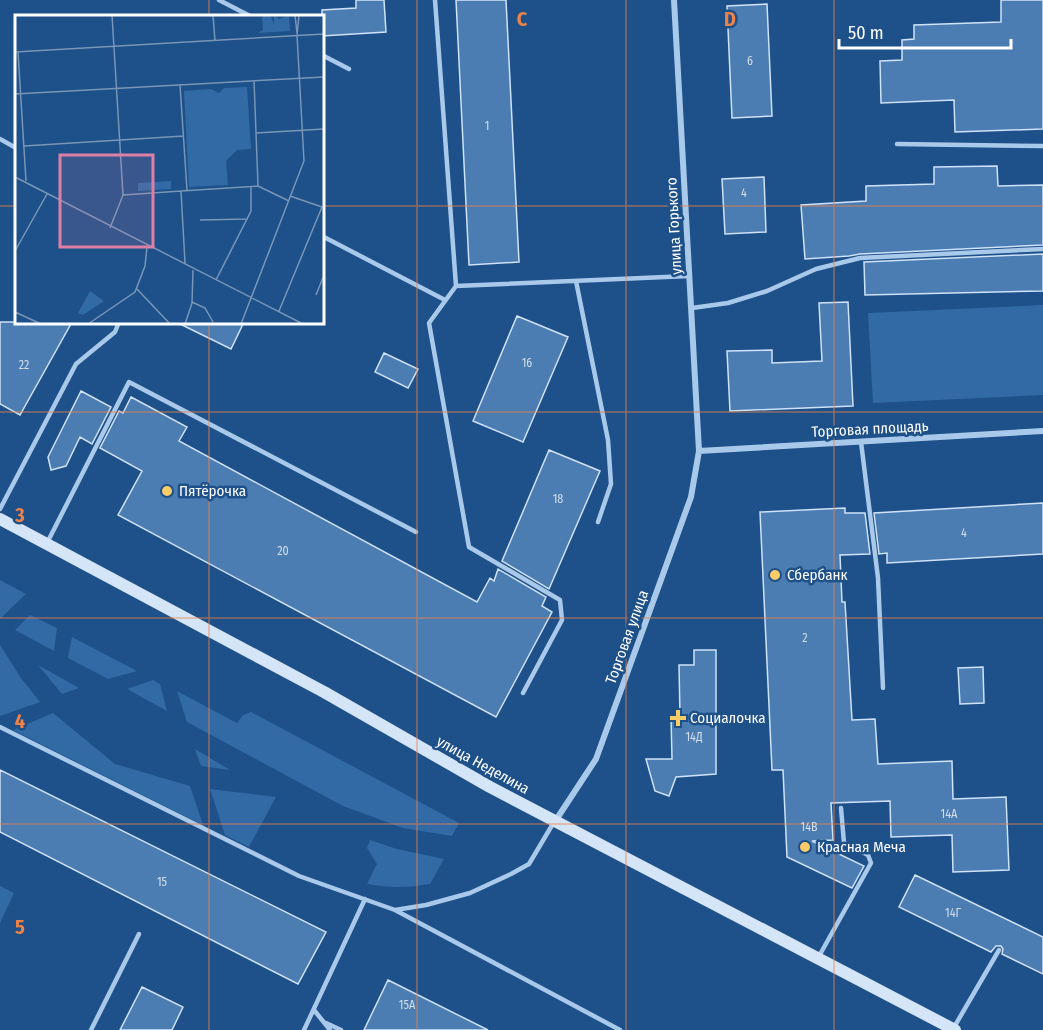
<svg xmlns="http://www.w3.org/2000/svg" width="1043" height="1030" viewBox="0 0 1043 1030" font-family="'Fira Sans Condensed',sans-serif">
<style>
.green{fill:#326aa6}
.building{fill:#4b7cb2;stroke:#cee2f8;stroke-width:1.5}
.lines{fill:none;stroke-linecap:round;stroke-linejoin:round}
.service{stroke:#a9c9eb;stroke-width:4.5}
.minor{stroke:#a9c9eb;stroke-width:6}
.secondary{stroke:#d5e5f8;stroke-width:12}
.grid{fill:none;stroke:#ee8249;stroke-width:1.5;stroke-opacity:0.55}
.poi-dot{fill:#facc68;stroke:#1e5089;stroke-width:2}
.labels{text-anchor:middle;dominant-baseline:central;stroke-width:5;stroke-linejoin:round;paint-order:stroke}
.number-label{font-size:12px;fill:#d2deec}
.street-label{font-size:15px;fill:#fff;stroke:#1e5089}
.poi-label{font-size:15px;fill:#fff;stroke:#1e5089;text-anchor:start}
.inset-road{fill:none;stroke:#7896b8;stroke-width:1.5}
.view{fill:#dd80a5;fill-opacity:0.15;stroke:#dd80a5;stroke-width:3}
.inset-edge{fill:none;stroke:#fff;stroke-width:3}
.grid-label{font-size:20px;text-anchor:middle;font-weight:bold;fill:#ee8249;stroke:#1e5089;stroke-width:5;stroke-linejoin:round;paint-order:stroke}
</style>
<rect width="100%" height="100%" fill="#1e5089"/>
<path class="green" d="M 1043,305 L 1043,395 L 873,403 L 868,313 Z
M 0,580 L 26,594 L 0,619 Z
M 30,615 L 57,628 L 54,651 L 15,630 Z
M 72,637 L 137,671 L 108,679 L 68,658 Z
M 0,645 L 21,678 L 40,702 L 0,716 Z
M 38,665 L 79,688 L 62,694 Z
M 153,680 L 160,684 L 167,711 L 127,689 Z
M 177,691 L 237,723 L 243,715 L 251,712 L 459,823 L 452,836 L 403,828 L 343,806 L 187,722 Z
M 53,713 L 115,764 L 190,786 L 203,825 L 13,730 Z
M 195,749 L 230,770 L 201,766 Z
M 210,789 L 276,797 L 249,847 L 225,835 Z
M 370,840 L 397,849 L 444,859 L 430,884 C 408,888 389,888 367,884 L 377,864 L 367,848 Z
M 0,886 L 14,893 L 0,923 Z"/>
<path class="building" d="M 356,0 L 384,0 L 386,32 L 322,36 L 322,10 L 356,8 Z
M 456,0 L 506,0 L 519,262 L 469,265 Z
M 1001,0 L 1043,0 L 1043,129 L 955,132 L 954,100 L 881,103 L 880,61 L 902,60 L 902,40 L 914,39 L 914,25 L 1001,22 Z
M 767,4 L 772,116 L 732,118 L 727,6 Z
M 997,166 L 998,186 L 1043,185 L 1043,245 L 860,254 L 849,256 L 805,259 L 801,205 L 866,201 L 866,186 L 934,184 L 934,167 Z
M 764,177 L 766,232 L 725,234 L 722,179 Z
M 1043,254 L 1043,291 L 865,295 L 864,262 Z
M 848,302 L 853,406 L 730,411 L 727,351 L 772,350 L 772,363 L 822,361 L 819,303 Z
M 517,316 L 568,337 L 523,442 L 473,421 Z
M 0,322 L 72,322 L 20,415 L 0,404 Z
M 176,322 L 244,322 L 231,349 Z
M 384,353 L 418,369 L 408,388 L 375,372 Z
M 81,391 L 111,407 L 92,444 L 80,437 L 66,466 L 51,470 L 48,457 Z
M 131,397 L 187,427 L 179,441 L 477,602 L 490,578 L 494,581 L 498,569 L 546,597 L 542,606 L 552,612 L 496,717 L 118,515 L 142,471 L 100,448 L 119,411 L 123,413 Z
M 549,450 L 600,471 L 549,589 L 502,561 Z
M 1043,503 L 1043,554 L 887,563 L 887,553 L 879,554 L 874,513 Z
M 845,508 L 845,513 L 865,513 L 870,554 L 840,555 L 842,602 L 845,602 L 852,720 L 875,719 L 878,764 L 952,761 L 953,799 L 1006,797 L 1009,870 L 953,872 L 952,835 L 891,837 L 890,801 L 831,803 L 833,840 L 812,841 L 864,866 L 852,888 L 787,857 L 783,770 L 772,770 L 760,512 Z
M 694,650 L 716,650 L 716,774 L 676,777 L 669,796 L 655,791 L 646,759 L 672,759 L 671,716 L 680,716 L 679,665 L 694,665 Z
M 983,667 L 984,703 L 960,704 L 958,668 Z
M 0,770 L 326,932 L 298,984 L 0,832 Z
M 915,875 L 1043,937 L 1043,974 L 1002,954 L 1003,949 L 1001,946 L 996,946 L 991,952 L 899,907 Z
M 388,980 L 488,1030 L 364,1030 Z
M 142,987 L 183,1007 L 172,1030 L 120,1030 Z"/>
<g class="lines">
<path class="service" d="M 219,0 L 250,16
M 435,0 L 456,286 L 689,276
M 322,55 L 349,69
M 0,139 L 16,148
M 897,144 L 1043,146
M 322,236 L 445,300
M 576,281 L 608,440 L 611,484 L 598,522
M 456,286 L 429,323 L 469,547 L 560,600 L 562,620 L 523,693
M 692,308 L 728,303 L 767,291 L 816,269 L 860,258 L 1043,249
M 861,442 L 878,578 L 883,688
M 0,509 L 76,364 L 115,332 L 119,322
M 47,543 L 129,382 L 416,532
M 0,727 L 299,876 L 395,910 L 426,905 L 470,893 L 511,874 L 529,864 L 554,822
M 395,910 L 620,1030
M 818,958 L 871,863 L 868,855 L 844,843 L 841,808
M 314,1010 L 330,1030
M 326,1023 L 341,1030
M 953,1029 L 999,950
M 91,1030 L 139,934
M 304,1030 L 365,899"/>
<path class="minor" d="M 699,451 L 1043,431
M 556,820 L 596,759 L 691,497 L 699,451 L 674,0"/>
<path class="secondary" d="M 0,519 L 324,692 L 490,787 L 955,1030"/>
</g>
<path class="grid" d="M 209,0 L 209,16M 417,0 L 417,1030M 626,0 L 626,1030M 834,0 L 834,1030M 0,206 L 16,206M 322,206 L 1043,206M 209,322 L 209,1030M 0,412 L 1043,412M 0,618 L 1043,618M 0,824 L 1043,824"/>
<g class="poi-dot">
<circle cx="167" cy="491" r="6"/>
<circle cx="775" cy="575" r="6"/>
<path d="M675 709h6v6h6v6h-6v6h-6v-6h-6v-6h6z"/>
<circle cx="805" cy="847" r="6"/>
</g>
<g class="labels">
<g class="number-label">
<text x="750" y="61">6</text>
<text x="487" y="126">1</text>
<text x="744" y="193">4</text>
<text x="527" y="363">16</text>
<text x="24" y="365">22</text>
<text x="558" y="499">18</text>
<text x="964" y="533">4</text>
<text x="283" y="551">20</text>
<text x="805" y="638">2</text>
<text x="694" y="737">14Д</text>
<text x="949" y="814">14А</text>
<text x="809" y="827">14В</text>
<text x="162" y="882">15</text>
<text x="953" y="913">14Г</text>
<text x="407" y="1005">15А</text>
</g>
<g class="street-label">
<text transform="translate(674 226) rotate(-93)">улица Горького</text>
<text transform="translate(870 429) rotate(-3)">Торговая площадь</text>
<text transform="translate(627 637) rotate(-70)">Торговая улица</text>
<text transform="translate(483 765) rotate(29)">улица Неделина</text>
</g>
<g class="poi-label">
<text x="179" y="491">Пятёрочка</text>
<text x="787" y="575">Сбербанк</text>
<text x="690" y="718">Социалочка</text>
<text x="817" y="847">Красная Меча</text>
</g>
</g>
<g transform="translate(15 15)">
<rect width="309" height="309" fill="#1e5089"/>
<path d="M 259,0 L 264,4 L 274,0 L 275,16 L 242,18 L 248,15 L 247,1 L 256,1 L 259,10 ZM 232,72 L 236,134 L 222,135 L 211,146 L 213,170 L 174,172 L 169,76 L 196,74 L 204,78 L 209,73 ZM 156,166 L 156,174 L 123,176 L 123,168 ZM 75,276 L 89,286 L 68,300 L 63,298 Z" fill="#326aa6"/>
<path class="inset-road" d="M 198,0 L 200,26M 280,0 L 282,18M 282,20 L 284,0M 0,37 L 309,19M 3,37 L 11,166M 239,65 L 243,171M 165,70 L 172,175M 0,79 L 309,62M 241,118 L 309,114M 9,131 L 169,121M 0,162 L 288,309M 166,176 L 243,171 L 274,186M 108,180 L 166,176 L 170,248M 275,181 L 307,192M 185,205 L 233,204M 95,213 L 108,180 L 97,0M 0,236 L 32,179M 201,265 L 236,196 L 236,172M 122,274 L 155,309M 301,280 L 309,260M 177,287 L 190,293 L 198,307M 264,296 L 307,192M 0,297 L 26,309M 73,309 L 120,277 L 130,251 L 132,232M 170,309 L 177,288 L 178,255M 226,309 L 289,146 L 282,20"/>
<path class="view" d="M 45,140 L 138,140 L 138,232 L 45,232 Z"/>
<rect width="309" height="309" class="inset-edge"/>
</g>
<g class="grid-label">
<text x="522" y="26">C</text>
<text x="730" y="26">D</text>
<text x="20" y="522">3</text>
<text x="20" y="728">4</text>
<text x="20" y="934">5</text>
</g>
<path d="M839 39v9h172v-9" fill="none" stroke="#ffffff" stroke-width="3"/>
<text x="848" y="39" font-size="18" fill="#ffffff" stroke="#1e5089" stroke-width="4.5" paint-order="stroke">50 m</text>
</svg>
